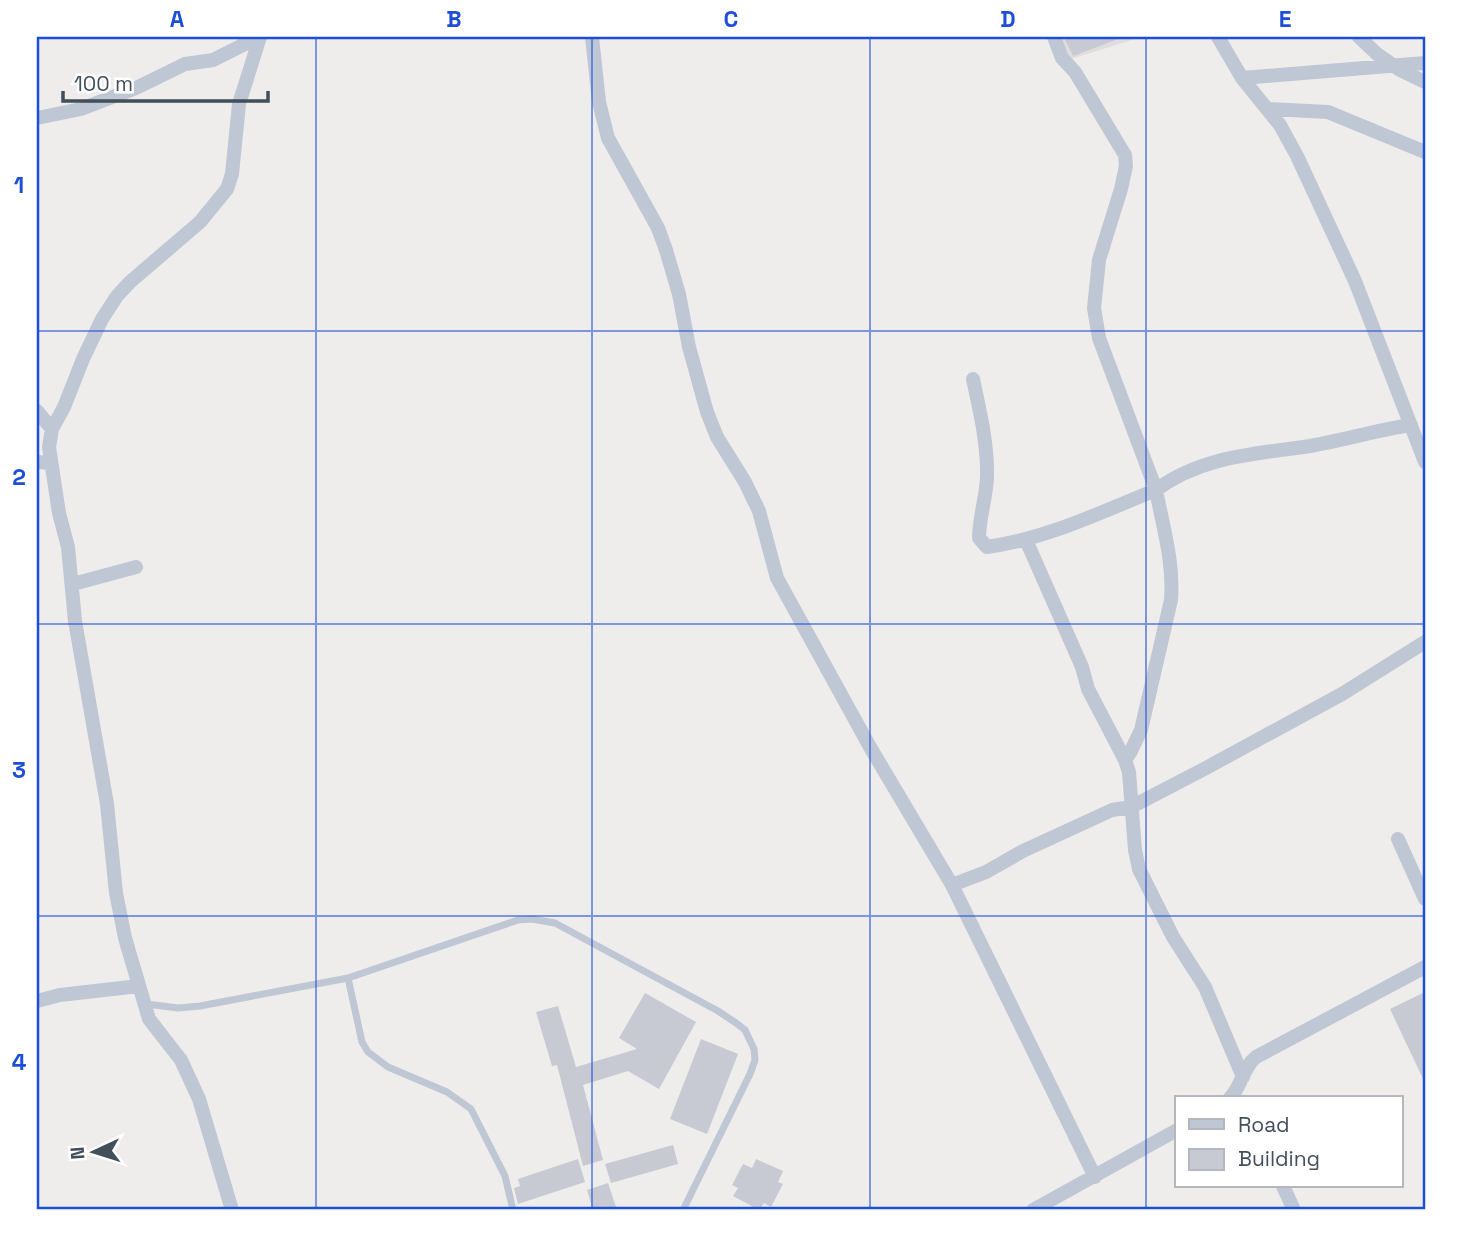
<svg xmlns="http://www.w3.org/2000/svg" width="1462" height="1247" viewBox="0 0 1462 1247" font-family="'Space Grotesk',sans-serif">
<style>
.education{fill:#e0ddde}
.building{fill:#c7cad3}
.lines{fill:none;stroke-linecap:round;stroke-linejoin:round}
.lane{stroke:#bec7d3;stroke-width:7}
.street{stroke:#bec7d3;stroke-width:14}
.grid{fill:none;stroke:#1d4ed8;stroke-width:2;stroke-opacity:0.55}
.neatline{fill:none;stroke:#1d4ed8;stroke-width:2.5}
.grid-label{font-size:23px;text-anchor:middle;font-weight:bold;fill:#1d4ed8}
</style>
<rect width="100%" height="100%" fill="#efecec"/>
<path class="education" d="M 1050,37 L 1142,37 L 1058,63 Z"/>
<path class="building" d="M 1064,37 L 1121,37 L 1121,38 L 1073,56 Z
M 1425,992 L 1425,1083 L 1390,1009 Z
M 645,993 L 696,1022 L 659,1089 L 628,1071 L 583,1085 L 603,1160 L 583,1166 L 557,1065 L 552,1066 L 536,1012 L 558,1006 L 576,1067 L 637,1049 L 619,1038 Z
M 701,1039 L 738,1054 L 707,1134 L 670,1119 Z
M 673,1145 L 678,1164 L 611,1183 L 605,1164 Z
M 578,1159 L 585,1182 L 518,1204 L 514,1188 L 520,1186 L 518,1179 Z
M 756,1159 L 783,1171 L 778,1182 L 783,1184 L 771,1207 L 764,1203 L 759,1210 L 733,1196 L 738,1188 L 732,1185 L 743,1164 L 752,1168 Z
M 608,1183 L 617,1210 L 593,1210 L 587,1190 Z"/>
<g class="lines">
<path class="lane" d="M 348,978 L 362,1042 L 368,1052 L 388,1067 L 447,1092 L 471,1109 L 505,1176 L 513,1210
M 146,1004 L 178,1008 L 200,1006 L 348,978 L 518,920 L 532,919 L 555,923 L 718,1011 L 736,1023 L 745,1030 L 754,1049 L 755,1060 L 750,1074 L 683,1210"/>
<path class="street" d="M 592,37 L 599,102 L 608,138 L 658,228 L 666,250 L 679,294 L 689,347 L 707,412 L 717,437 L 745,482 L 759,511 L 777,578 L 870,747 L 952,885 L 1095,1177
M 1218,37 L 1242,78 L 1280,125 L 1297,156 L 1355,281 L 1425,462
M 1359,37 L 1377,54 L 1400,70 L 1425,82
M 1242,78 L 1425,63
M 1268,109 L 1328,112 L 1425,152
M 37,118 L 81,109 L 136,88 L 185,64 L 213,60 L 245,44 L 252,37
M 973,379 C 980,412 988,445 987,478 C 986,498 979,519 979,538 L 987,547 C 1046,539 1101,512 1156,490 L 1099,338 L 1094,308 L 1099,260 L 1121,189 L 1126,166 L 1125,155 L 1075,72 L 1062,58 L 1054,37
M 37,411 L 52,429
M 37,462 L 51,463
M 1026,540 L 1082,667 L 1088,689 L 1125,760
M 73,584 L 136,567
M 1398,839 L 1425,899
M 952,885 L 986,872 L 1023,851 L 1112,810 L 1131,807 L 1206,768 L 1342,694 L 1425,642
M 37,1001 L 60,995 L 139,986
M 1243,1077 L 1205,987 L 1173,937 L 1139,869 L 1135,850 L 1129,772 L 1125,760 L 1131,751 L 1141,730 L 1171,600 C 1174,563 1163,527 1156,490 C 1201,456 1256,454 1310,446 C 1344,440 1377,430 1411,425
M 1230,1098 C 1242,1086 1243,1067 1256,1057 L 1425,967
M 1283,1186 L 1294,1210
M 232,1210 L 199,1099 L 181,1060 L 149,1019 L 125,938 L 116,893 L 107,804 L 75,621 L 68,547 L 59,513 L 49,447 L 52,429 L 64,407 L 83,359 L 102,319 L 117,296 L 130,282 L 200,222 L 227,189 L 232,174 L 239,104 L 260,37
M 1033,1210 L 1177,1130"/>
</g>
<path class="grid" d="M 316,37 L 316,1210M 592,37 L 592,1210M 870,37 L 870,1210M 1146,37 L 1146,1210M 37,331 L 1425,331M 37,624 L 1425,624M 37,916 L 1425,916"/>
<rect width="1462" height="1247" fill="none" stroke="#ffffff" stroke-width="77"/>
<rect x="1175" y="1096" width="228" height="91" fill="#ffffff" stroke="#b4b8bd" stroke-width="2"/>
<rect x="1189" y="1119" width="35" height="10" fill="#bec7d3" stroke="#b4b8bd" stroke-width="2"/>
<text x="1238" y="1132" font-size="21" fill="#434e5b">Road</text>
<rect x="1189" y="1149" width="35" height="21" fill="#c7cad3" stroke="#b4b8bd" stroke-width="2"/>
<text x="1238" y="1166" font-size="21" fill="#434e5b">Building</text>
<g transform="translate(94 1152) rotate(266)" stroke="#ffffff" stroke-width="5" paint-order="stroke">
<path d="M0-5L12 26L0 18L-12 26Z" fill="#434e5b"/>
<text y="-10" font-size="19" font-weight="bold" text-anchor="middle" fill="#434e5b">N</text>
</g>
<path d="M63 91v10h205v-10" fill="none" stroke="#434e5b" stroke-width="3.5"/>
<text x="74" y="91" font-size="21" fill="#434e5b" stroke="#ffffff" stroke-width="5" paint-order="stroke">100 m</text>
<rect x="38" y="38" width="1386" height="1170" class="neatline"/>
<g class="grid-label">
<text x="177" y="27">A</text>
<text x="454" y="27">B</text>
<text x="731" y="27">C</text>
<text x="1008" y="27">D</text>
<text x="1285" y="27">E</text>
<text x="19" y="193">1</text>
<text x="19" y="485">2</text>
<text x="19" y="778">3</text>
<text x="19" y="1070">4</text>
</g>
</svg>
